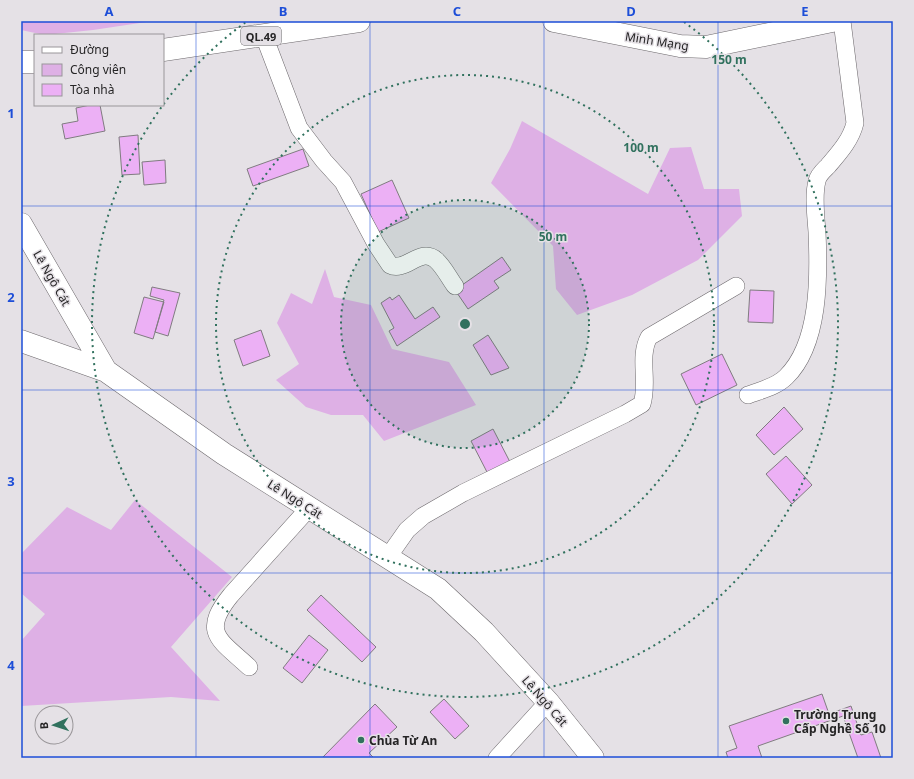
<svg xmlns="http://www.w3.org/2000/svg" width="914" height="779" viewBox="0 0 914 779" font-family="'Noto Sans',sans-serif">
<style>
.green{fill:#deb0e5}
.building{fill:#ecb0f5;stroke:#807c80}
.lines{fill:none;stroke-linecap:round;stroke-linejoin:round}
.street-casing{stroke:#6c686c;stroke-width:18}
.secondary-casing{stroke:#6c686c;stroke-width:23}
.highway-casing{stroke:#6c686c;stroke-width:23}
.street{stroke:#fff;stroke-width:17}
.secondary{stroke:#fff;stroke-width:22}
.highway{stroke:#fff;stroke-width:22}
.grid{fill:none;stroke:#1d4ed8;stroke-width:1;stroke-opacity:0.55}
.ring{fill:none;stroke:#31715e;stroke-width:2;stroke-dasharray:2 4}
.poi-dot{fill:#31715e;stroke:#e5e1e6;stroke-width:1.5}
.labels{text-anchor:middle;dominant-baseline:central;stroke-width:3;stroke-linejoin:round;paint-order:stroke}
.shield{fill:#e5e1e6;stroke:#5f5d60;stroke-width:1}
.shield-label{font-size:11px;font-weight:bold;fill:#262526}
.street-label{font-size:12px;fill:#262526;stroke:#e5e1e6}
.poi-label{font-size:12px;font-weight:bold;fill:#262526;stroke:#e5e1e6;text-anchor:start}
.centre{fill:#31715e;stroke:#e5e1e6;stroke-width:2}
.ring-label{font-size:12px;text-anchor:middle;font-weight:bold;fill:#31715e;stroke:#e5e1e6;stroke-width:3;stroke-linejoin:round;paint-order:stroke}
.neatline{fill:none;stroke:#1d4ed8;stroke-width:1.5}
.grid-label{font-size:13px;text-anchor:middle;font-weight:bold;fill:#1d4ed8}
</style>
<rect width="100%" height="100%" fill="#e5e1e6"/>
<path class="green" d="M 21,21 L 153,21 L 93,30 L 45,35 L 21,30 Z
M 522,121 L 648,194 L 670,148 L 691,147 L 704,189 L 739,189 L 742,216 L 698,260 L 632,295 L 577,315 L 556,289 L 553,246 L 491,183 L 510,149 Z
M 325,269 L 334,297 L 371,305 L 392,349 L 449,362 L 476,405 L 384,441 L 363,415 L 331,415 L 306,407 L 276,380 L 299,364 L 277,323 L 291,293 L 312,304 Z
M 135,500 L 232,577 L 171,647 L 220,701 L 171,697 L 21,706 L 21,641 L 45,614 L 21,593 L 21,554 L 67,507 L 111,530 Z"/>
<path class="building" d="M 90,105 L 100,105 L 105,131 L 65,139 L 62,124 L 78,121 L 76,108 Z
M 138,135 L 140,174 L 122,175 L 119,137 Z
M 303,149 L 309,166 L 253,186 L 247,169 Z
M 165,160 L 166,183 L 144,185 L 142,162 Z
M 392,180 L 409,218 L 378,232 L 361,194 Z
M 502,257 L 511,270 L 494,281 L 499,288 L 468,309 L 455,290 Z
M 152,287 L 180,293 L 168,336 L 155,332 L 164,300 L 150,296 Z
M 750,290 L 774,291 L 773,323 L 748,322 Z
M 399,295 L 415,319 L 433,307 L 440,317 L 397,346 L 389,331 L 394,328 L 381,303 L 390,297 L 392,300 Z
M 144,297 L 164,302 L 153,339 L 134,333 Z
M 261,330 L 270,356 L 243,366 L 234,340 Z
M 488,335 L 509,368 L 491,375 L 473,345 Z
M 722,354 L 737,385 L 696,405 L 681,374 Z
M 784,407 L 803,429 L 774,455 L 756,435 Z
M 493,429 L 510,462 L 488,474 L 471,441 Z
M 786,456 L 812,485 L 792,504 L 766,474 Z
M 321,595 L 376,647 L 362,662 L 307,610 Z
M 309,635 L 328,650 L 302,683 L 283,668 Z
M 822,694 L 829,714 L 851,706 L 861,735 L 872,732 L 881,758 L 858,758 L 843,716 L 758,746 L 762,758 L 728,758 L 726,752 L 737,748 L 729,726 Z
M 444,699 L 469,726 L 455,739 L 430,712 Z
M 375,704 L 397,727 L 369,753 L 374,758 L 322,758 Z"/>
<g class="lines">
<g class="street-casing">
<path id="street" d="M 264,36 L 299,128 L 324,161 L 343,182 L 376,244 L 390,265 C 405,273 421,246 436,260 C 444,267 449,278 455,286
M 748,395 C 761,390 776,387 786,377 C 820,344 819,276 817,232 C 816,216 813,196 817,181 C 818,175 824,170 828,166 C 839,153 851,140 855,123 L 842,21
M 388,557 L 407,530 L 423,516 L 463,493 L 625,414 L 642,404 C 649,382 638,357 649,337 L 736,286
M 249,667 C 220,640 200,633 231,595 L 309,508
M 497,758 L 548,702"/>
</g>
<g class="secondary-casing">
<path id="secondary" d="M 21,224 L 106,371 L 224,454 L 438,589 L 484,632 L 548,702 L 593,758
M 21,341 L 106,371"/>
</g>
<g class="highway-casing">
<path id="highway" d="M 554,21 L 680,46 L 706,47 L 832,21
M 163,50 L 359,21
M 21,62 L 35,62"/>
</g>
<use href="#street" class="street"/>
<use href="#secondary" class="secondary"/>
<use href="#highway" class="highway"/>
</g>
<path class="grid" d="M 196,21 L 196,758M 370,21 L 370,758M 544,21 L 544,758M 718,21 L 718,758M 21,206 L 893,206M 21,390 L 893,390M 21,573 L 893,573"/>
<circle cx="465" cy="324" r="124" fill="#31715e" fill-opacity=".12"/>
<g class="ring">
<circle cx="465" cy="324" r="124"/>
<circle cx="465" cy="324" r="249"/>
<path d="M684 22A373 373 0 1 1 246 22"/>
</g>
<g class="poi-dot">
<circle cx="786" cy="721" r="4"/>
<circle cx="361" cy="740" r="4"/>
</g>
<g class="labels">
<rect class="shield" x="241" y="27" width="40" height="18" rx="3"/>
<g class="shield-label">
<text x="261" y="36">QL.49</text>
</g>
<g class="street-label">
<text transform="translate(657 41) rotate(9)">Minh Mạng</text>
<text transform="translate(52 278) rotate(60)">Lê Ngô Cát</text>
<text transform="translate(295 499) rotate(32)">Lê Ngô Cát</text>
<text transform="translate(545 701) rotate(49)">Lê Ngô Cát</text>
</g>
<g class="poi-label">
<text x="794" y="714">Trường Trung<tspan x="794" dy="14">Cấp Nghề Số 10</tspan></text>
<text x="369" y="740">Chùa Từ An</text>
</g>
</g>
<circle cx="465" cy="324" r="6" class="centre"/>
<g class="ring-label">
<text x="729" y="64">150 m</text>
<text x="641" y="152">100 m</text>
<text x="553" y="241">50 m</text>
</g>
<rect width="914" height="779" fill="none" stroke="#e5e1e6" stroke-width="44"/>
<rect x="34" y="34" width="130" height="72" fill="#e5e1e6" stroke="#999699"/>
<rect x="42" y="47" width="20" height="6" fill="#ffffff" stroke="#999699"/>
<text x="70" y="54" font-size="12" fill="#262526">Đường</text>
<rect x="42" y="64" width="20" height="12" fill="#deb0e5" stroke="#999699"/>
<text x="70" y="74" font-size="12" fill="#262526">Công viên</text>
<rect x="42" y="84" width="20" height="12" fill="#ecb0f5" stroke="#999699"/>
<text x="70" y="94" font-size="12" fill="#262526">Tòa nhà</text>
<g transform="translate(54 725) rotate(267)"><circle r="19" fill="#e5e1e6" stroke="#999699"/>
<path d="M0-3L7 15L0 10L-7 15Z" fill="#31715e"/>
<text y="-6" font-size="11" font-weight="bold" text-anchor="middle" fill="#262526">B</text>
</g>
<rect x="22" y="22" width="870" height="735" class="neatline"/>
<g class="grid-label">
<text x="109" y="16">A</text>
<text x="283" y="16">B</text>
<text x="457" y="16">C</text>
<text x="631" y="16">D</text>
<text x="805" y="16">E</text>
<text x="11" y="118">1</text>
<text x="11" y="302">2</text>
<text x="11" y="486">3</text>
<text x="11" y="670">4</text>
</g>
</svg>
